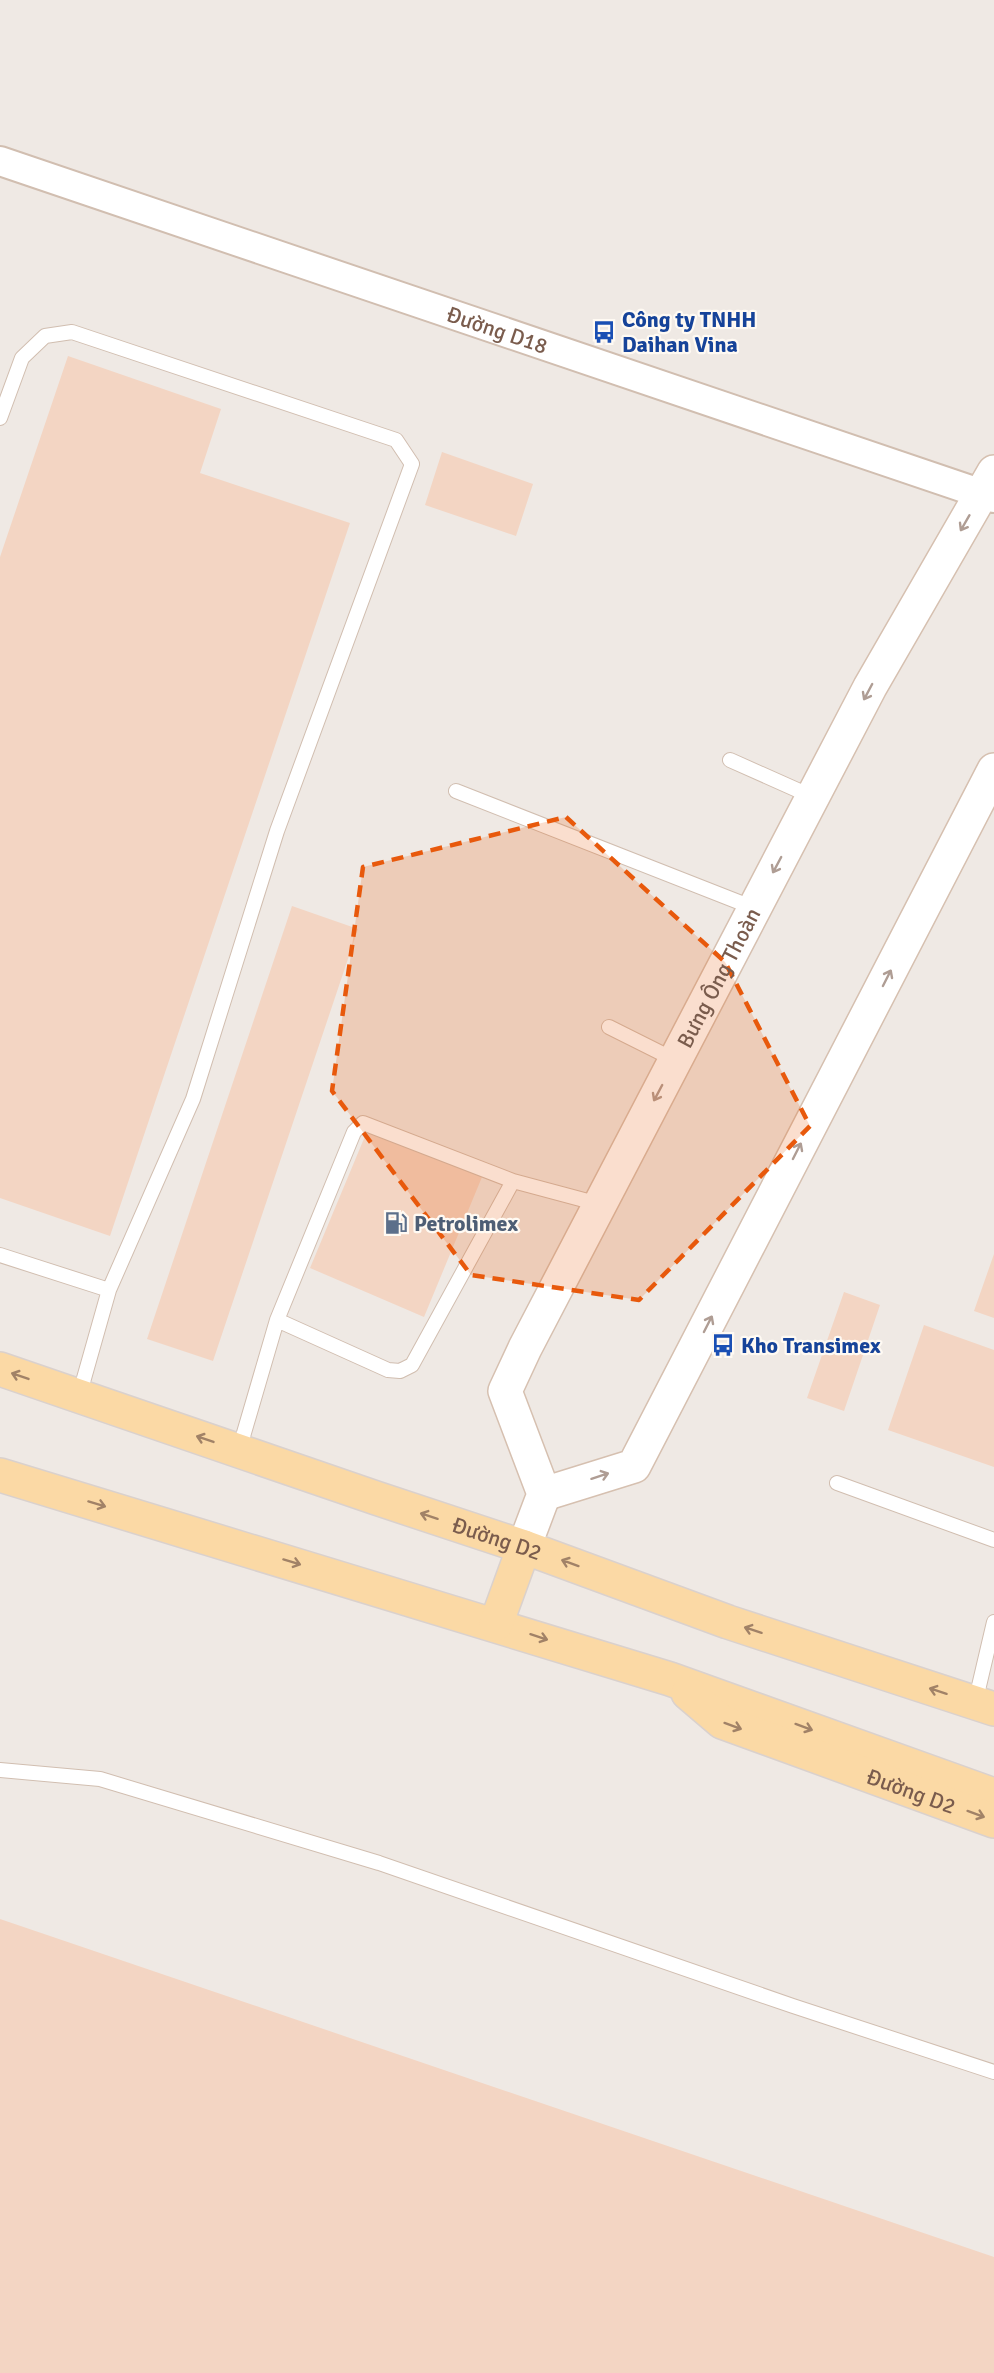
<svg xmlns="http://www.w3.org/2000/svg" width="994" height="2373" viewBox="0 0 994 2373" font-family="Signika,sans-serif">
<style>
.industrial{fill:#efe9e4}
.building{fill:#f3d5c3}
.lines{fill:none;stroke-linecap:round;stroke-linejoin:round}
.lane-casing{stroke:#d1beb0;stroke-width:16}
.street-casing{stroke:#d1beb0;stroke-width:32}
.secondary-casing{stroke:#d6c0b0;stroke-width:36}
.primary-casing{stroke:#dad1cd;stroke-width:36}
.lane{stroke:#fff;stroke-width:14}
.street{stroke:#fff;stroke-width:28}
.secondary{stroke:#fff;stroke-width:33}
.primary{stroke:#fbd9a5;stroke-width:33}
.oneway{stroke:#af9d94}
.oneway2{stroke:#a18267}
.marked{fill:#e8590c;fill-opacity:0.2;stroke:#e8590c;stroke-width:4.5;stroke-dasharray:12 8;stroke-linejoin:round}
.labels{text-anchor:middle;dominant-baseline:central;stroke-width:4.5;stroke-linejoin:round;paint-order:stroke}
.transit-label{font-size:22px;font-weight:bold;fill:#164399;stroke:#fffaf3;text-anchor:start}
.street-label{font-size:22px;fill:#7a5c4d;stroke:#fffaf3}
.service-label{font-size:22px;font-weight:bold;fill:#4e5e75;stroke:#fffaf3;text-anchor:start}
</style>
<rect width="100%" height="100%" fill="#fdf6ec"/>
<path class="industrial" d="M 0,0 L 994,0 L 994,2373 L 0,2373 Z"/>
<path class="building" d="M 68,356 L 221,409 L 200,473 L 350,523 L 110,1236 L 0,1198 L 0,557 Z
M 442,452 L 533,484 L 516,536 L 425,505 Z
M 292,906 L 358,929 L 213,1361 L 147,1339 Z
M 368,1129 L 482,1177 L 424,1317 L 310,1268 Z
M 994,1254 L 994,1318 L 974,1311 Z
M 844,1292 L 880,1305 L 844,1411 L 807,1398 Z
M 924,1325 L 994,1350 L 994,1467 L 888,1430 Z
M 0,1919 L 994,2257 L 994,2373 L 0,2373 Z"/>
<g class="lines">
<g class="lane-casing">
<path id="lane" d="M 0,418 L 22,358 L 45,336 L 72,332 L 396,440 L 412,464 L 277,831 L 193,1099 L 109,1290 L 0,1255
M 730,760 L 813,797
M 456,791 L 754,908
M 609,1027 L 675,1060
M 277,1320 L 388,1370 L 400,1371 L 412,1365 L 513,1181
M 79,1396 L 109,1290
M 239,1450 L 277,1320 L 354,1132 L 363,1123 L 513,1181 L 599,1204
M 837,1483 L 994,1540
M 975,1703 L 994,1622
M 0,1770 L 100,1779 L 379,1863 L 793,2006 L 994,2072"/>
</g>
<g class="street-casing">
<g id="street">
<path id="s1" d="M 0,161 L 994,498"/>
</g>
</g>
<g class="secondary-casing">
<g id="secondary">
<path d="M 544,1494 L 634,1466 L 994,770"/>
<path id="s2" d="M 524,1547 L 544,1494 L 505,1391 L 525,1348 L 870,687 L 994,472"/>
</g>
</g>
<g class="primary-casing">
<g id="primary">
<path id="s3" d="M 0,1369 L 376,1498 L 524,1547 L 728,1622 L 994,1709"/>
<path d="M 0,1475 L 670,1679 L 994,1795"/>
<path d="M 496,1624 L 524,1547"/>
<path id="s4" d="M 688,1693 L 722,1722 L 994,1821"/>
</g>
</g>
<use href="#lane" class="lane"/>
<use href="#street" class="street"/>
<use href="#secondary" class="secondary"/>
<use href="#primary" class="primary"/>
</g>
<defs><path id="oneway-shaft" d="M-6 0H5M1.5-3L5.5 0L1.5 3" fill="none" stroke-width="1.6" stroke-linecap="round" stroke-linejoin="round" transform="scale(1.5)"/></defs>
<g class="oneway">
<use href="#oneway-shaft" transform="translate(965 523) rotate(120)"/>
<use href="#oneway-shaft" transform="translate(868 692) rotate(118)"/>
<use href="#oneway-shaft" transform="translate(777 865) rotate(118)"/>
<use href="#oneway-shaft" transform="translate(887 978) rotate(-63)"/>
<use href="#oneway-shaft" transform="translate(658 1093) rotate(118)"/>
<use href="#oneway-shaft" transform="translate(797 1151) rotate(-63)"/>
<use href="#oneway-shaft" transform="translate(708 1324) rotate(-63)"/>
<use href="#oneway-shaft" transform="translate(600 1476) rotate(-18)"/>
</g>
<g class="oneway2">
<use href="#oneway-shaft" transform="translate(20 1376) rotate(-161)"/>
<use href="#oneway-shaft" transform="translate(205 1439) rotate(-161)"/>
<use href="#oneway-shaft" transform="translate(97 1504) rotate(17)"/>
<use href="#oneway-shaft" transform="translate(429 1516) rotate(-162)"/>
<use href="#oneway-shaft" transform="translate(292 1562) rotate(17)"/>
<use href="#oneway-shaft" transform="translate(570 1563) rotate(-160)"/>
<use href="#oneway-shaft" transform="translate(753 1630) rotate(-162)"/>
<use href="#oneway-shaft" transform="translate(539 1637) rotate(18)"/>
<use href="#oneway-shaft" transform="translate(938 1691) rotate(-162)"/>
<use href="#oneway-shaft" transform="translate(733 1726) rotate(20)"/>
<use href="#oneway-shaft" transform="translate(804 1727) rotate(20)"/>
<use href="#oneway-shaft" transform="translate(976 1814) rotate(20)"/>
</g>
<path class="marked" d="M 566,817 L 725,962 L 810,1126 L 639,1300 L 471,1275 L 332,1091 L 363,867 Z"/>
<defs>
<g id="bus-bare" transform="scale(1.8)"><path d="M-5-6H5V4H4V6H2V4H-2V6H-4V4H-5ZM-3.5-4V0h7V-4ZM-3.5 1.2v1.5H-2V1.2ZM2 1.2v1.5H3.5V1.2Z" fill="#1a4fb4" stroke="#fffaf3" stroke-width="2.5" paint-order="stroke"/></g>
<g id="fuel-bare" transform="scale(1.8)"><path d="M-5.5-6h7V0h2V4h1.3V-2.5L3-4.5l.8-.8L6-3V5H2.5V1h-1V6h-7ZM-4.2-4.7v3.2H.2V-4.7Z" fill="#5c6f8a" stroke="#fffaf3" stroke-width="2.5" paint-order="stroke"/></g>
</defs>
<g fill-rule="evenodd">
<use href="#bus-bare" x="604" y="332"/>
<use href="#fuel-bare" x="396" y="1223"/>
<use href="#bus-bare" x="723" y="1345"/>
</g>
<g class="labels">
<g class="transit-label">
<text x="622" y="319">Công ty TNHH<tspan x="622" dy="25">Daihan Vina</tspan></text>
<text x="741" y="1345">Kho Transimex</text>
</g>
<g class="street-label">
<text stroke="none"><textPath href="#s1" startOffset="525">Đường D18</textPath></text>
<text stroke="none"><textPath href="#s2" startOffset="632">Bưng Ông Thoàn</textPath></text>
<text stroke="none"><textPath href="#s3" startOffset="525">Đường D2</textPath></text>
<text stroke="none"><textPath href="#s4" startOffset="246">Đường D2</textPath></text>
</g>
<g class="service-label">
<text x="414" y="1223">Petrolimex</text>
</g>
</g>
</svg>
